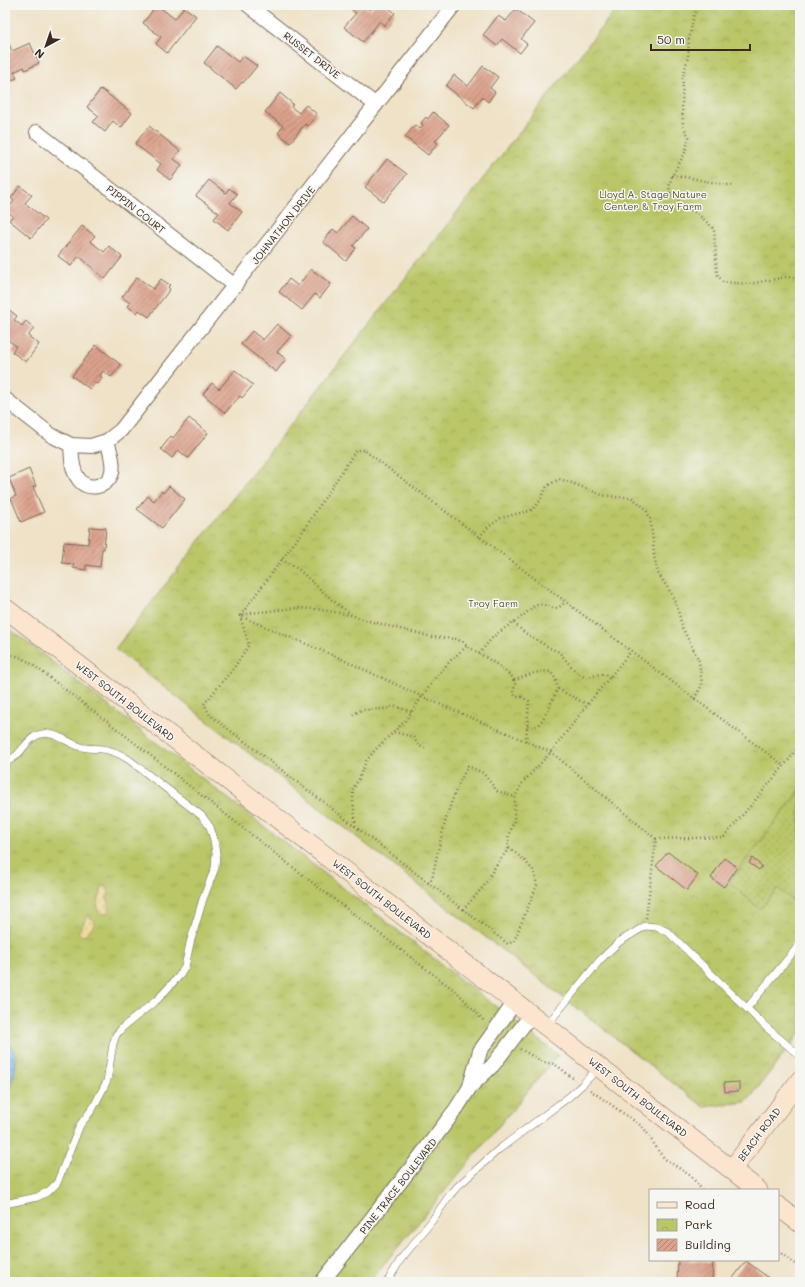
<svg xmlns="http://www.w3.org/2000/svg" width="805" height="1287" viewBox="0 0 805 1287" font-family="Mali,sans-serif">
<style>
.grass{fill:url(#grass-tufts);stroke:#7a7843}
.sand{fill:url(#sand-dots);stroke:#94825e}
.park{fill:url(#park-crowns);stroke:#7a7843}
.garden{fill:url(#garden-dots);stroke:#7a7843}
.water{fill:url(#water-waves);stroke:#5c7488}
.building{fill:url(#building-hatch)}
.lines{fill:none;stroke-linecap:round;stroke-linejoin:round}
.lane-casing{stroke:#7a6a59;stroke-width:8}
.street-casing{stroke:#7a6a59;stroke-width:16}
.secondary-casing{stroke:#7a6a59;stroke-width:20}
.path{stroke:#7a6a59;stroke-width:2.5;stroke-dasharray:1 3;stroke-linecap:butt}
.lane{stroke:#fff;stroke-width:7}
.street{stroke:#fff;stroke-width:14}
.secondary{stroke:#fce5cf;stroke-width:19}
.labels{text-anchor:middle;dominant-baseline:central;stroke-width:3;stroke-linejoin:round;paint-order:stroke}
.street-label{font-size:10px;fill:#3b2a1e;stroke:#f6f6f2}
.park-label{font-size:10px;fill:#5b5130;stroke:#f6f6f2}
</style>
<defs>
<pattern id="grass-tufts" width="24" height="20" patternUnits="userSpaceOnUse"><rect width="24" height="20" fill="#bac668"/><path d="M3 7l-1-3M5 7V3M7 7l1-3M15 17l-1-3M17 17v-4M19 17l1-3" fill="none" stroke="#a1aa5a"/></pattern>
<pattern id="sand-dots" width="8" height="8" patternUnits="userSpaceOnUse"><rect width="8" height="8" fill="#eeda9e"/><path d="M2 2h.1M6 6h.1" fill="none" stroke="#cdbb88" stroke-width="1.8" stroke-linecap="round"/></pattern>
<pattern id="park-crowns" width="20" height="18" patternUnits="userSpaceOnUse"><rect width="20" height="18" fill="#bac668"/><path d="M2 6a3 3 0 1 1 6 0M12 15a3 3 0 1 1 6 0" fill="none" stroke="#a1aa5a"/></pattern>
<pattern id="garden-dots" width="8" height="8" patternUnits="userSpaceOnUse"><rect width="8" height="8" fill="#bac668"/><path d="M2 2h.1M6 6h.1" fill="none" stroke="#a1aa5a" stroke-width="1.8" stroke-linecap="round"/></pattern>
<pattern id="water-waves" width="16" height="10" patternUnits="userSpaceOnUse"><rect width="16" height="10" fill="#7ebdf2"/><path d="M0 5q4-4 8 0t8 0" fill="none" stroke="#689ac3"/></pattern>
<pattern id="building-hatch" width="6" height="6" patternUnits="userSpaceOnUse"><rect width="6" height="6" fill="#dba18b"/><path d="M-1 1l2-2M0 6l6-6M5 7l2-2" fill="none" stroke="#b38371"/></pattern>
</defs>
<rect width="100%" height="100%" fill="#f6f6f2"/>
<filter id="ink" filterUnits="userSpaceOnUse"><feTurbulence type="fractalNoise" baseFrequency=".025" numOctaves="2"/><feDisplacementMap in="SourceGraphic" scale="8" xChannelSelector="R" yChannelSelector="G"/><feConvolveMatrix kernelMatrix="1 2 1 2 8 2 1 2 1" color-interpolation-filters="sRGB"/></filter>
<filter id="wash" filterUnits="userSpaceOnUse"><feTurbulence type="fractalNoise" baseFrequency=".012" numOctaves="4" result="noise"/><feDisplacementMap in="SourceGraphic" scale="16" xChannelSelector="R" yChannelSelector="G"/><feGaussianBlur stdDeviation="0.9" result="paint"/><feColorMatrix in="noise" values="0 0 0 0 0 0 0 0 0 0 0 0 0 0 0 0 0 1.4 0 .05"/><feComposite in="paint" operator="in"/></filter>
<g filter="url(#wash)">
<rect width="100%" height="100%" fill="#efe2c7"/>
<path class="grass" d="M 10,629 L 558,1055 L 369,1282 L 5,1282 L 5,640 Z"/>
<path class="sand" d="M 104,886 L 108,888 C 110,893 107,894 107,898 C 107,903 110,906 109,911 L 105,914 L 100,913 C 93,906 101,899 101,889 Z
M 88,916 L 94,921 L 94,925 L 89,930 L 86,935 L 82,936 L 78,932 Z"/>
<path class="park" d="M 619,5 L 800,5 L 800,1033 L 750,1098 L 745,1102 L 704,1107 L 115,649 Z"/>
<path class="garden" d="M 800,790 L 800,907 L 778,888 L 760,909 L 729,882 Z"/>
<path class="water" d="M 5,1035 L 15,1054 L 16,1059 L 15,1070 L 7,1096 L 5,1106 Z"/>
<g id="blocks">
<path class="building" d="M 157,5 L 175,19 L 184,7 L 196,16 L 167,53 L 156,44 L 161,37 L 143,23 Z
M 357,5 L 363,5 L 370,10 L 374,5 L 386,5 L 395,13 L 384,26 L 380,21 L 363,42 L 344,27 L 356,13 L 352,10 Z
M 516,9 L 534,23 L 521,39 L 527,44 L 520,53 L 502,39 L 497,46 L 483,35 L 498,16 L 506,21 Z
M 30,43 L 39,63 L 25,70 L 24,67 L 14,72 L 17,78 L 7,82 L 7,81 L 5,82 L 5,46 L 9,44 L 12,51 Z
M 217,46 L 238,62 L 243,56 L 257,66 L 243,83 L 242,82 L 236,89 L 204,63 Z
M 483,66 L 498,77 L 490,88 L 495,92 L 488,102 L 482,97 L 474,108 L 446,86 L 454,75 L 468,86 Z
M 101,89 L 132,113 L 121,128 L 113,121 L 105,132 L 93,122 L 99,116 L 87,107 Z
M 280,93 L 293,104 L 291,107 L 299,113 L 306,105 L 317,114 L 308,126 L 305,124 L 290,143 L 278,133 L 283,126 L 265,112 Z
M 433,112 L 449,125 L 435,141 L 438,143 L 428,155 L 405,137 L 415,125 L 420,129 L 423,125 L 421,123 L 426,117 L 428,119 Z
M 149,126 L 180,151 L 174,159 L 182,165 L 170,180 L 157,170 L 161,164 L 135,144 Z
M 387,159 L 407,174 L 384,202 L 365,187 Z
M 209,180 L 226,193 L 229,188 L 237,194 L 230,203 L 242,212 L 228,230 L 214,219 L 219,213 L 196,196 Z
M 20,186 L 32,195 L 25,203 L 46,220 L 31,238 L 9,220 L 13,216 L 6,210 L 14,201 L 11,198 Z
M 352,216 L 367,229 L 353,246 L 356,248 L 346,261 L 323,242 L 333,229 L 338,233 Z
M 82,226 L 95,236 L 90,241 L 104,252 L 109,246 L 122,257 L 105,279 L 79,256 L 71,266 L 58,256 Z
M 311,269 L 331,284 L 320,298 L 315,294 L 302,310 L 279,292 L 289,279 L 298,286 Z
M 137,277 L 153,289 L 161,279 L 170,285 L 168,287 L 170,289 L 149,317 L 139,310 L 137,313 L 127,306 L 130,303 L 122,297 Z
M 8,309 L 17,316 L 14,320 L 22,326 L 26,321 L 34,328 L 28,336 L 39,344 L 26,362 L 12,352 L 16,346 L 5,338 L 5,314 Z
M 277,324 L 291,336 L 277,352 L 286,359 L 276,372 L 241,344 L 252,331 L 263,340 Z
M 96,345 L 121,365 L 111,377 L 103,371 L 100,376 L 102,378 L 97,384 L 95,383 L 90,389 L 72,376 Z
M 235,370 L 253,385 L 242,398 L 240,396 L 225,413 L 203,394 L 212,383 L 219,389 Z
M 189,418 L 208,433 L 188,458 L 178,450 L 172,458 L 161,449 L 171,436 L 173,438 Z
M 29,469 L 36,486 L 33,487 L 44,512 L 21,522 L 11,498 L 16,496 L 9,478 Z
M 169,486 L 185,499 L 162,528 L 137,509 L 148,496 L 154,501 L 162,491 L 163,493 Z
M 90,527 L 106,528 L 104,549 L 102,549 L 100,567 L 86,565 L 86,570 L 73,568 L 74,564 L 62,563 L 64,542 L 88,544 Z
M 668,852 L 698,875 L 687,890 L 656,866 Z
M 724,858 L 737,867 L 724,887 L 711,878 Z
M 752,858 L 762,866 L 759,870 L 749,863 Z
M 739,1082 L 739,1091 L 725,1092 L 724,1083 Z
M 678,1260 L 713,1262 L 712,1282 L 677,1282 Z
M 746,1261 L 774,1282 L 730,1282 Z"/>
</g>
</g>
<g filter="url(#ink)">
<use href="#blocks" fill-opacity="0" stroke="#7a6a59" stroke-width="1"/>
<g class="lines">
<g class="lane-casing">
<path id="lane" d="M 5,762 C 22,757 24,740 38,735 C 53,729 67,743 81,747 C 88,749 95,748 102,749 C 112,750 120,754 128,759 L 202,816 L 210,827 L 214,840 L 216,853 L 215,868 L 203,899 L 190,943 L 185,967 L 179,976 L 158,999 L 123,1027 L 116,1035 L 113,1044 L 107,1081 L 93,1108 L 80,1125 L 57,1183 L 49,1191 L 37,1197 L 5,1204
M 747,1008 L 800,944
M 547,1025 L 600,960 L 619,942 L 645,926 L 657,927 L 668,932 L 765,1026 L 800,1056
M 387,1282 L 401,1259 L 431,1222 L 449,1196 L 458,1186 L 498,1150 L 570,1096 L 582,1085 L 599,1067"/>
</g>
<g class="street-casing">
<path id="street" d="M 248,5 L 376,105
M 37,132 L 235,286
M 5,399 L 51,435 L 71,445 L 91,446 L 107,441 L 121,430 L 454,5
M 71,445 C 72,456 71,469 78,478 C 86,492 108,488 112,472 C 114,462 110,451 107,441
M 470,1086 L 480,1051 L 515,1002
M 322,1282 L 419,1158 L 456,1109 L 470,1087 L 493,1065 L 531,1015"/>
</g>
<g class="secondary-casing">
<path id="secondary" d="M 5,608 L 758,1190
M 732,1169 L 800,1080
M 778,1206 L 800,1223"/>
</g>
<path class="path" d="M 700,5 L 694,15 L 689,39 L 688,57 L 683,76 L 682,105 L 683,126 L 689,137 L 685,153 L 672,176 L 669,187 L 671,196 L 700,216 L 714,229 L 717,274 L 723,282 L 749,284 L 786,277 L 800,278
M 672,176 L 686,177 L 705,181 L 735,186
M 479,537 L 488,527 L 501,518 L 532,510 L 540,501 L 547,486 L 559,479 L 572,483 L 602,495 L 617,497 L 631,497 L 646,509 L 650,519 L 653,540 L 654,556 L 658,573 L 671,593 L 678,610 L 682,627 L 699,661 L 702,685 L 694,699
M 282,559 L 298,569 L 332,600 L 351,614
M 514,623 L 525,633 L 550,648 L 559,652 L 576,672 L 586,678 C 595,675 602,672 610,677
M 5,652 L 22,658 L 29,662 L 117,729 L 318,887 L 450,987 L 457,992 L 485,1022
M 479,654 C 486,645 492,637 501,631 C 509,625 517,620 524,615 C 528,612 532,606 537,605 C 550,602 553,615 565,602
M 514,680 C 528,676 536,670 551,672 L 555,678 L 558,689 C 552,697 544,724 536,726 C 533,727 529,726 526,726
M 558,689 L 578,700 L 588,704
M 353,715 L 361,710 L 385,709 L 394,706 L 412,712
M 394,732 L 413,737 L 419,746 L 425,748
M 526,741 L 529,701 L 522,697 L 516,697 L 513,693 L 515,684 L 512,677 L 498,665 L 467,646 L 463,642 L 456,639 L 432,637 L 365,620 L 351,615 L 317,609 L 296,608 L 250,613 L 240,616 L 249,645 L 233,669 L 204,704 L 210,715 L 508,944 L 514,941 L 537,885 L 534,871 L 523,859 L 509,848 L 508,838 L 514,821 L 515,797 L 523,782 L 551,752 L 588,704 L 631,651
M 355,826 L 355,817 L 353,801 L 353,789 L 359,779 L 366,761 L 376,749 L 405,721 L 436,677 L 452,659 L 467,646
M 656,839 L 724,837 L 784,766 L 800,745
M 428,883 L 432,879 C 441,837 447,803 468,766 L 483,773 L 497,791 L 515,797
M 463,910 L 484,886 L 495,867 L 509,848
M 646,918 L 656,839 L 551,752 L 423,697 L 337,657 L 240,616 L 303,531 L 356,450 L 364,450 L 784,766
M 520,1049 L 543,1062 L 554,1064 L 559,1067 L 574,1079
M 590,1090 L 640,1125 L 646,1131 L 659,1152 L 665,1159 L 691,1176 L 702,1190
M 778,1251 L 800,1268"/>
<use href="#lane" class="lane"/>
<use href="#street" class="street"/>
<use href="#secondary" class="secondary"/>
</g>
</g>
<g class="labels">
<g class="street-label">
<text transform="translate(312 55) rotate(38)">RUSSET DRIVE</text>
<text transform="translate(136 209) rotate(38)">PIPPIN COURT</text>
<text transform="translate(283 225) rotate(-52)">JOHNATHON DRIVE</text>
<text transform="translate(125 701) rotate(38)">WEST SOUTH BOULEVARD</text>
<text transform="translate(382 899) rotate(38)">WEST SOUTH BOULEVARD</text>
<text transform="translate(638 1097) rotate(38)">WEST SOUTH BOULEVARD</text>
<text transform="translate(759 1134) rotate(-53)">BEACH ROAD</text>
<text transform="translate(398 1186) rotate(-52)">PINE TRACE BOULEVARD</text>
</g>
<g class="park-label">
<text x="653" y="194">Lloyd A. Stage Nature<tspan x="653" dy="12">Center &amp; Troy Farm</tspan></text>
<text x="493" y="603">Troy Farm</text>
</g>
</g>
<rect width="805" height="1287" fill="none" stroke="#f6f6f2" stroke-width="20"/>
<rect x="649" y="1189" width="130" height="72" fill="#f6f6f2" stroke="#aba49d"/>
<rect x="657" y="1202" width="20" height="6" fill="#fce5cf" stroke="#aba49d"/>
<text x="685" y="1209" font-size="12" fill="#3b2a1e">Road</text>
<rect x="657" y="1219" width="20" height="12" fill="url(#park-crowns)" stroke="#aba49d"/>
<text x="685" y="1229" font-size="12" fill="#3b2a1e">Park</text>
<rect x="657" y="1239" width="20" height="12" fill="url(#building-hatch)" stroke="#aba49d"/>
<text x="685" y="1249" font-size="12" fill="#3b2a1e">Building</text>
<g transform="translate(46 46) rotate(220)" stroke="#f6f6f2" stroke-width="3" paint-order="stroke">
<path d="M0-3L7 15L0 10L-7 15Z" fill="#3b2a1e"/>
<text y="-6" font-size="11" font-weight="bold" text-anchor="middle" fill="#3b2a1e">N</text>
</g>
<path d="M651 44v6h99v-6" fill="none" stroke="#3b2a1e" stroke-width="2"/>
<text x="657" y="44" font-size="12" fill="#3b2a1e" stroke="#f6f6f2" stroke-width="3" paint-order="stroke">50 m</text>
</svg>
